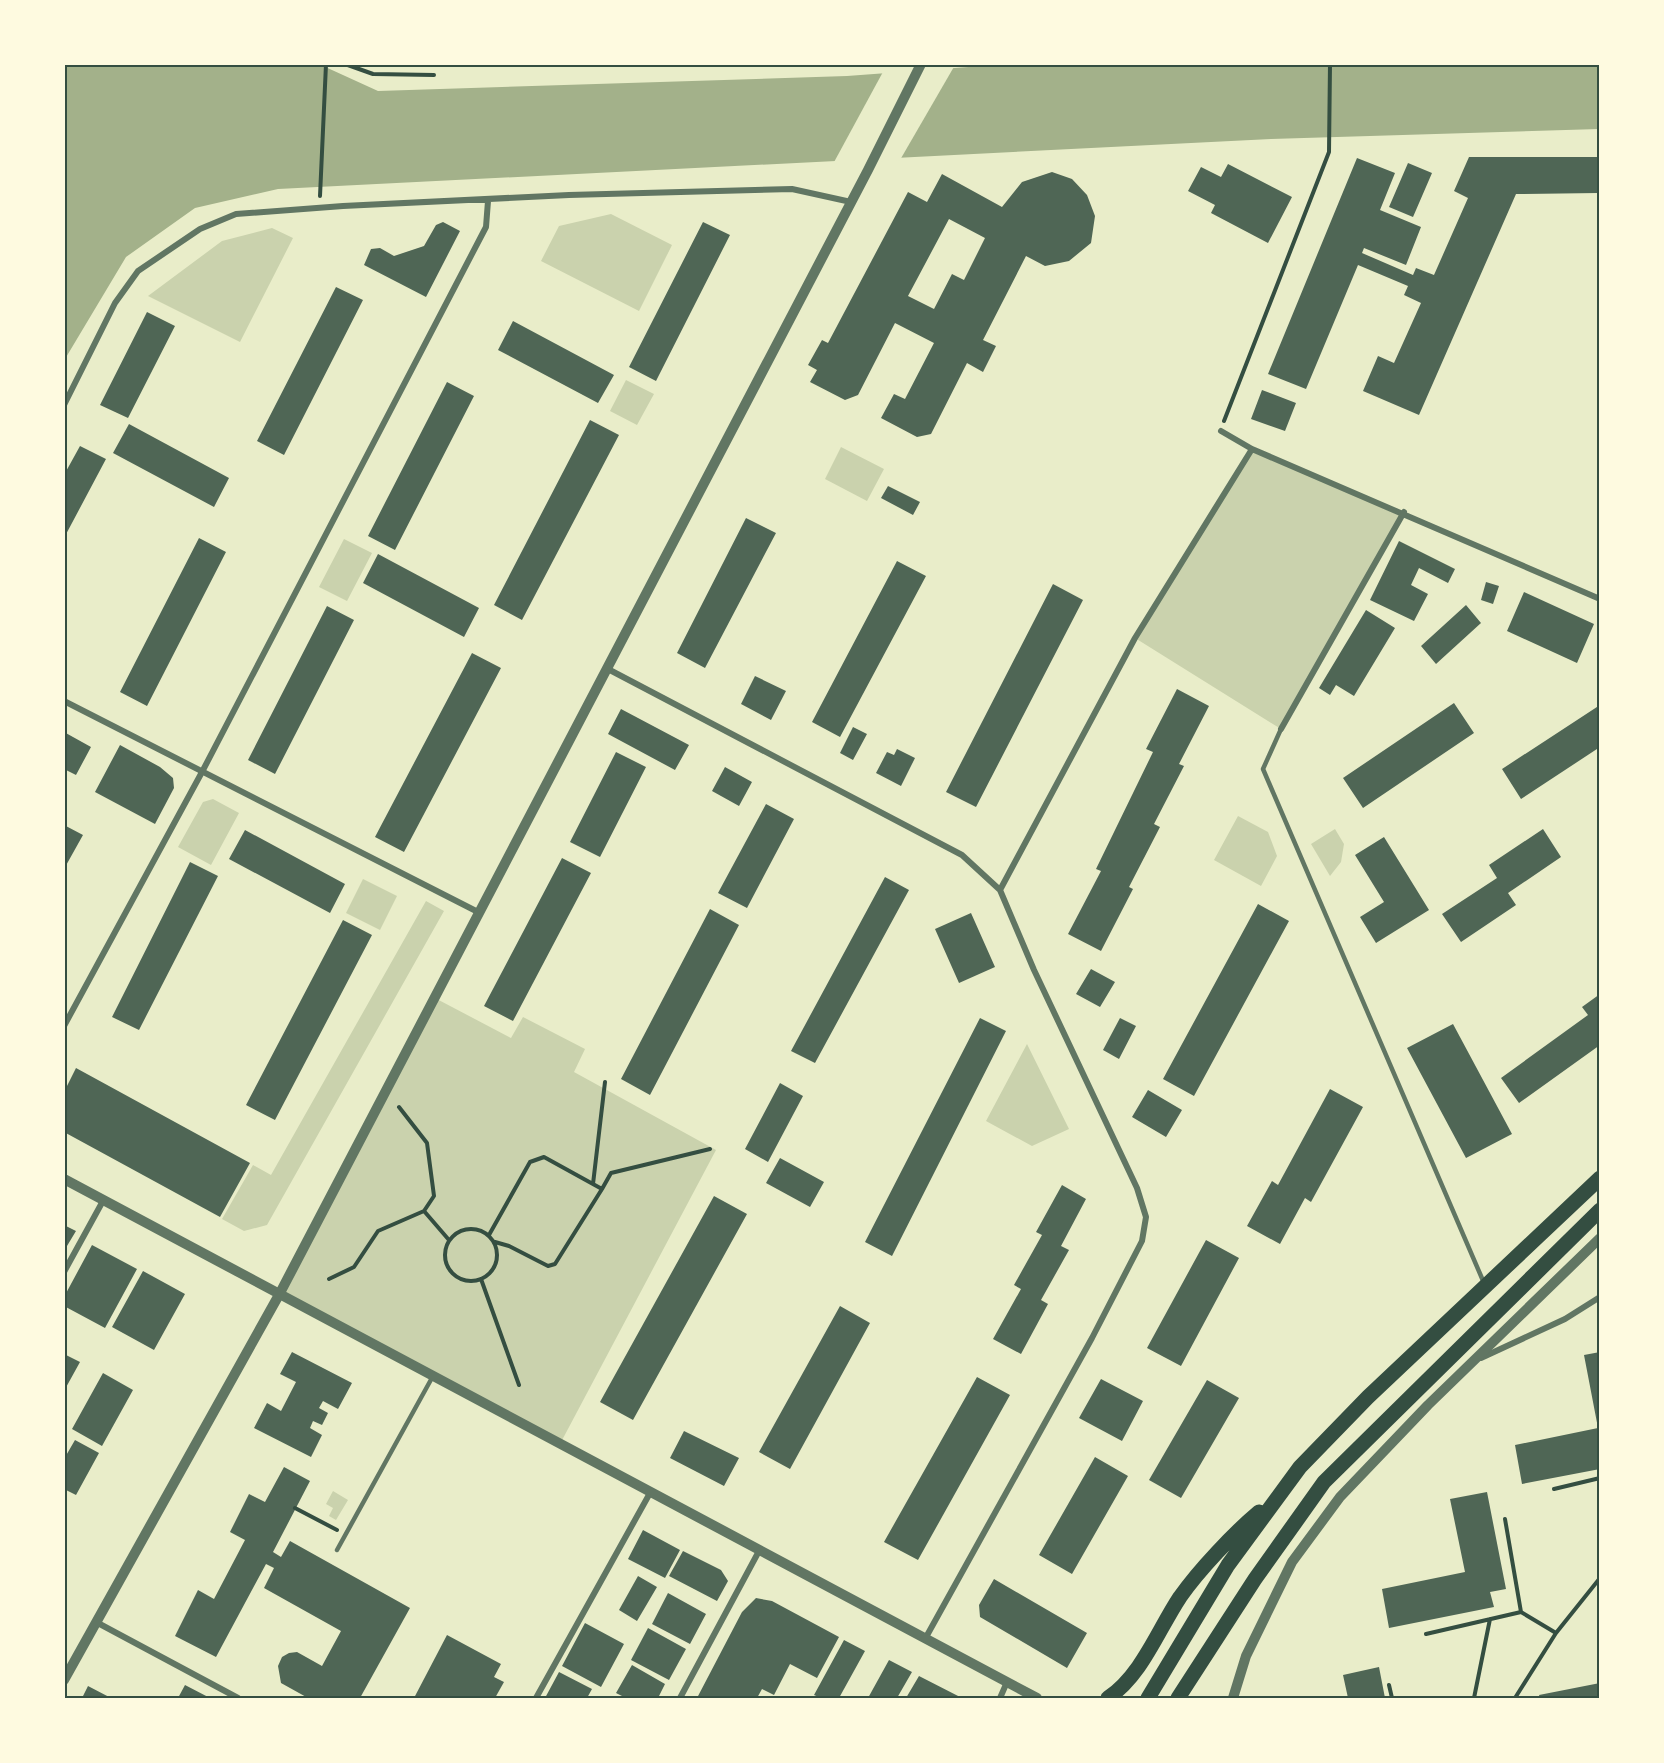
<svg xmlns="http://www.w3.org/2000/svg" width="1664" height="1763" viewBox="0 0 1664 1763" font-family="'Titillium Web',sans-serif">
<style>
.green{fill:#cad2ad}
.water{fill:#a3b18a}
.pier{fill:#e9edc9}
.building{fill:#4f6655;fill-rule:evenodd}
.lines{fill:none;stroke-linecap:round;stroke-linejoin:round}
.path{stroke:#344e41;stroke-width:4}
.service{stroke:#617663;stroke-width:4.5}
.minor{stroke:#617663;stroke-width:6}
.tertiary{stroke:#617663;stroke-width:10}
.primary{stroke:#344e41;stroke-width:15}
.neatline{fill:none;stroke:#344e41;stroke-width:2}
</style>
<rect width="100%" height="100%" fill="#e9edc9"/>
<path class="green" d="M 611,214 L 672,245 L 639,311 L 541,261 L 559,226 Z
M 272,228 L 293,238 L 240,342 L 148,296 L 222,241 Z
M 626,380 L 654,394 L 637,425 L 610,411 Z
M 841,447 L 884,469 L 867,501 L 825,479 Z
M 1252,449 L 1404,512 L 1281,729 L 1135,638 Z
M 344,539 L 372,553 L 347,601 L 319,587 Z
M 213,799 L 239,813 L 211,865 L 178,847 L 203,802 Z
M 1238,816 L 1268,832 L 1277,856 L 1261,886 L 1214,860 Z
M 1335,829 L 1344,844 L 1341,862 L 1330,876 L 1311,844 Z
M 363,879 L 397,896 L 380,930 L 346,913 Z
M 426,901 L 444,911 L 267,1225 L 244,1231 L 222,1219 L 253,1165 L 271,1175 Z
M 433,997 L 511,1038 L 523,1017 L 585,1049 L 574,1072 L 716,1150 L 560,1444 L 280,1293 Z
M 1027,1044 L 1069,1129 L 1032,1146 L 986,1121 Z
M 333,1491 L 348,1500 L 336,1520 L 329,1516 L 333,1508 L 326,1504 Z"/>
<path class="water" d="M 1009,64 L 1599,65 L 1599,129 L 1271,139 L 278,189 L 195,208 L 126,257 L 65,359 L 65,65 L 321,65 L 378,91 L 847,76 Z"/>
<path class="pier" d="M 955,65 L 900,160 L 833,164 L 884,70 Z"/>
<path class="building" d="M 1469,157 L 1598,157 L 1598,193 L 1516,194 L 1419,415 L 1363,391 L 1378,356 L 1394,363 L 1421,303 L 1404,295 L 1408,286 L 1358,265 L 1306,389 L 1268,374 L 1357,158 L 1395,173 L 1380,210 L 1421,227 L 1406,265 L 1364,248 L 1362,253 L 1413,275 L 1416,268 L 1434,275 L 1468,198 L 1454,191 Z
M 1408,163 L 1432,173 L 1413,217 L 1389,207 Z
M 1228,164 L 1292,197 L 1268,243 L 1211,213 L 1215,205 L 1188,191 L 1201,167 L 1221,177 Z
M 1052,172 L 1072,179 L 1087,195 L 1095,216 L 1091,243 L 1069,261 L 1045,266 L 1026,256 L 983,340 L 996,346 L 983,372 L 967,363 L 931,434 L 917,437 L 881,418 L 894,394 L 905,399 L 934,343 L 895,323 L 858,395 L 845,400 L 810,382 L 817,370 L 808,365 L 822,340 L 828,343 L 908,192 L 927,202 L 942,174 L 1002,207 L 1022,182 ZM 949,219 L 985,238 L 964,280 L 952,274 L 934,309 L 908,296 Z
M 443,222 L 460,231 L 426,297 L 364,265 L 371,249 L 380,248 L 394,256 L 424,246 L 436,225 Z
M 703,222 L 730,235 L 656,381 L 629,367 Z
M 336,287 L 363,300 L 284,455 L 257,441 Z
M 147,312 L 175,326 L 128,418 L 100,405 Z
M 513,321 L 614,375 L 598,403 L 498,350 Z
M 447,382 L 474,396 L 395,550 L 368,536 Z
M 1262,390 L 1296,403 L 1285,431 L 1251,419 Z
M 590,420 L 619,435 L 522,620 L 494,605 Z
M 129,424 L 229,478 L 214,507 L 113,453 Z
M 80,446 L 106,459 L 64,538 L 64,475 Z
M 888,486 L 920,502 L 913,515 L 881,498 Z
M 746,518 L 776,533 L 705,668 L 677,653 Z
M 199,538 L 226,552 L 147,706 L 120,692 Z
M 1399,541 L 1455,569 L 1448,583 L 1419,568 L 1411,585 L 1428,594 L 1414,621 L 1370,600 Z
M 378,554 L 479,608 L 464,637 L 363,583 Z
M 897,561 L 926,576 L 840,737 L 812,722 Z
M 1486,582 L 1499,586 L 1493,604 L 1481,600 Z
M 1053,584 L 1083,600 L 976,807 L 946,792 Z
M 1524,592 L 1594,624 L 1577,663 L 1507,631 Z
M 1466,605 L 1481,623 L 1436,664 L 1421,646 Z
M 327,606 L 354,620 L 275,774 L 248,760 Z
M 1366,610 L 1395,628 L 1354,696 L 1336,685 L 1330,695 L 1319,688 Z
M 472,653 L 501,668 L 404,852 L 375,837 Z
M 755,676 L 786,691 L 771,720 L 741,704 Z
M 1177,689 L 1209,706 L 1179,764 L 1184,766 L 1154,824 L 1160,827 L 1129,887 L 1133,889 L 1101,951 L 1068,934 L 1101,871 L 1096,869 L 1153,752 L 1146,749 Z
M 1454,703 L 1474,733 L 1363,808 L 1343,778 Z
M 1600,705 L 1600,747 L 1521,799 L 1502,769 Z
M 621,709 L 689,745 L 675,770 L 608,734 Z
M 853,727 L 867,734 L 853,760 L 840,753 Z
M 64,732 L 91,747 L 76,775 L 64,769 Z
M 120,745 L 160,767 L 173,778 L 174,788 L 155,824 L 95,792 Z
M 897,749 L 915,758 L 901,786 L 876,773 L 887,752 L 894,755 Z
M 616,752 L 646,767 L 600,857 L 570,842 Z
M 725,767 L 752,782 L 739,806 L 712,791 Z
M 766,804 L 794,819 L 747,908 L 718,893 Z
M 64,825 L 83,835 L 64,869 Z
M 1543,829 L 1561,857 L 1508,893 L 1516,905 L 1461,942 L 1442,914 L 1497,878 L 1489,865 Z
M 245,830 L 345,884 L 330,913 L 229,859 Z
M 1384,837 L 1429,910 L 1376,943 L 1360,917 L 1384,902 L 1355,855 Z
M 562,858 L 591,873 L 513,1021 L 484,1006 Z
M 190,862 L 218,876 L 139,1030 L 112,1017 Z
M 885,877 L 909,890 L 815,1063 L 791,1051 Z
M 1258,904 L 1289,921 L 1194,1096 L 1163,1079 Z
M 710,909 L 739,925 L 650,1095 L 621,1079 Z
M 971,913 L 995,967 L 959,983 L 935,929 Z
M 343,920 L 372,935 L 275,1120 L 246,1105 Z
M 1091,969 L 1115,982 L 1100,1007 L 1076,994 Z
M 1600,994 L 1600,1045 L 1519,1103 L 1501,1078 L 1588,1015 L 1582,1007 Z
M 980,1018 L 1006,1031 L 892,1256 L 865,1242 Z
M 1120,1018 L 1136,1026 L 1119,1059 L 1103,1050 Z
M 1453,1024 L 1512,1134 L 1466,1158 L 1407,1048 Z
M 76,1068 L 250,1163 L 220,1217 L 64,1132 L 64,1092 Z
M 780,1083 L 803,1096 L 768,1162 L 745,1149 Z
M 1330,1089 L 1363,1107 L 1311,1202 L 1305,1198 L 1280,1244 L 1247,1226 L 1272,1181 L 1278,1185 Z
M 1148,1090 L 1182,1110 L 1166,1137 L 1132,1117 Z
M 780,1158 L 824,1182 L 810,1207 L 766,1183 Z
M 1062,1185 L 1086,1199 L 1061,1246 L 1069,1250 L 1041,1300 L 1048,1304 L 1021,1354 L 993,1339 L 1021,1289 L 1014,1285 L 1042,1235 L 1036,1232 Z
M 714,1196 L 747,1214 L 633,1420 L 600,1402 Z
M 64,1225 L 76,1231 L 64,1251 Z
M 1206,1240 L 1239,1258 L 1181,1366 L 1147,1348 Z
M 92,1245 L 137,1269 L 105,1328 L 64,1306 L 64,1297 Z
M 143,1271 L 185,1294 L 154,1350 L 112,1327 Z
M 840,1306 L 870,1323 L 790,1469 L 759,1452 Z
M 292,1352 L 352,1383 L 338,1409 L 323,1401 L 319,1408 L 328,1413 L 322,1425 L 313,1421 L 310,1428 L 322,1435 L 311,1457 L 254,1428 L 267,1403 L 281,1411 L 296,1382 L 280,1374 Z
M 1600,1352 L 1600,1469 L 1522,1484 L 1515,1445 L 1598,1428 L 1584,1355 Z
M 64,1354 L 80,1362 L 64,1391 Z
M 103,1373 L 133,1390 L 102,1446 L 72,1429 Z
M 977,1377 L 1010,1395 L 918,1560 L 884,1542 Z
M 1101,1379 L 1143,1401 L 1122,1441 L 1079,1418 Z
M 1207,1380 L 1239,1398 L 1181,1498 L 1149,1480 Z
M 684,1431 L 739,1458 L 724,1486 L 670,1458 Z
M 75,1440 L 99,1453 L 76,1495 L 64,1489 L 64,1459 Z
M 1095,1457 L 1128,1476 L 1072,1574 L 1039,1555 Z
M 284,1467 L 310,1481 L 273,1552 L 281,1557 L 290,1541 L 410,1608 L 360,1698 L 308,1698 L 281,1683 L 278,1666 L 282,1657 L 289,1653 L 297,1652 L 322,1666 L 341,1631 L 264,1588 L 274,1568 L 266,1564 L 216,1657 L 175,1636 L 198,1590 L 214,1599 L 245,1540 L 230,1532 L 249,1494 L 265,1502 Z
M 1487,1492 L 1506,1589 L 1490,1592 L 1494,1607 L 1389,1628 L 1382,1589 L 1465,1572 L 1450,1499 Z
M 643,1530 L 680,1550 L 665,1578 L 628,1559 Z
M 683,1551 L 721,1570 L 728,1581 L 717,1601 L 669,1576 Z
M 638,1576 L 657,1587 L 637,1621 L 619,1610 Z
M 994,1579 L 1087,1633 L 1067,1668 L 980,1617 L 979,1605 Z
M 668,1593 L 706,1614 L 690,1644 L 652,1624 Z
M 756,1598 L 772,1601 L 839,1637 L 817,1678 L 790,1664 L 774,1695 L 762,1689 L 757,1698 L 697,1698 L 742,1612 Z
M 585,1623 L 624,1644 L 601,1687 L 562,1666 Z
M 648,1628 L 686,1649 L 669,1680 L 631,1660 Z
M 447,1635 L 501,1664 L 494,1677 L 504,1682 L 495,1698 L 414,1698 Z
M 844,1640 L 865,1651 L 839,1698 L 821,1698 L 814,1695 Z
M 889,1660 L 912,1672 L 897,1698 L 868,1698 Z
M 632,1665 L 665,1684 L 658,1698 L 626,1698 L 616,1693 Z
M 1379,1667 L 1385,1698 L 1348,1698 L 1343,1675 Z
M 559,1672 L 592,1689 L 587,1698 L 545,1698 Z
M 919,1676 L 962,1698 L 906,1698 Z
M 1600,1683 L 1600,1698 L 1540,1698 L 1539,1695 Z
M 185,1685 L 210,1698 L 178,1698 Z
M 88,1686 L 111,1698 L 82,1698 Z"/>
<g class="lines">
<path class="path" d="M 345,64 L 373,74 L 434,75
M 320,196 L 326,64
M 1224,421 L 1329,152 L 1330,64
M 593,1184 L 605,1082
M 602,1189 L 611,1173 L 710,1149
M 424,1211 L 449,1240
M445 1255a26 26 0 1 1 52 0a26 26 0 1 1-52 0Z
M 489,1235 L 530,1162 L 544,1157 L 602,1189 L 555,1264 L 548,1266 L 509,1246 L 495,1242
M 329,1279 L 354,1267 L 378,1231 L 424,1211 L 434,1196 L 427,1143 L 399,1107
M 481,1279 L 519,1385
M 1554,1489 L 1600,1478
M 295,1508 L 337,1530
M 1521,1612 L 1556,1633
M 1426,1634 L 1521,1612 L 1505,1519
M 1389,1685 L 1392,1698
M 1474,1698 L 1490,1619
M 1515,1698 L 1556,1633 L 1600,1578"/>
<path class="service" d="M 1281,729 L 1263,769 L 1484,1283
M 337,1550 L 433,1376"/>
<path class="minor" d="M 64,405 L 115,303 L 138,271 L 200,229 L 236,214 L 343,206 L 569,195 L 792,189 L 851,202
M 1221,431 L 1252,449
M 606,668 L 962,855 L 1000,890
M 64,701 L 478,912
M 1281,729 L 1404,512
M 64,1026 L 202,772 L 486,227 L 488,201
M 64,1272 L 104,1199
M 1481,1358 L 1565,1319 L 1600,1297
M 96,1622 L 238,1698
M 925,1639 L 1092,1338 L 1142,1241 L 1146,1217 L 1137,1188 L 1034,970 L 1000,890 L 1135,638 L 1252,449 L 1600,599
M 536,1698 L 650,1493
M 680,1698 L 759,1551
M 1000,1698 L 1007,1682"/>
<path class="tertiary" d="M 64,1179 L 1037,1698
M 64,1680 L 280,1293 L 868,170 L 921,64
M 1233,1698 L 1246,1656 L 1292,1562 L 1340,1497 L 1428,1405 L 1600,1238"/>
<path class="primary" d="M 1108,1698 C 1142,1675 1158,1630 1180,1597 C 1199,1570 1234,1533 1259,1512
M 1148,1698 L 1228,1565 L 1300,1467 L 1368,1397 L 1600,1178
M 1178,1698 L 1255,1579 L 1324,1482 L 1600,1210"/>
</g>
<rect width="1664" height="1763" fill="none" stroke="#fefae0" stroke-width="132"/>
<rect x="66" y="66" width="1532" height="1631" class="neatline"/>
</svg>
